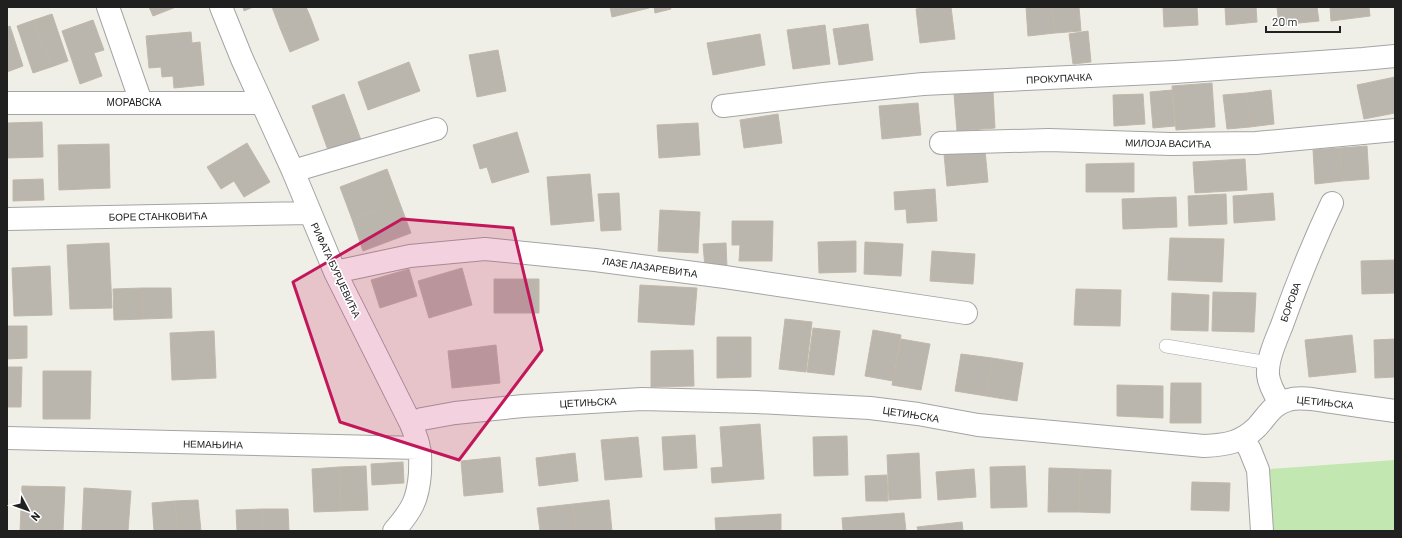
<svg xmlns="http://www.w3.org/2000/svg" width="1402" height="538" viewBox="0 0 1402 538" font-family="Barlow,sans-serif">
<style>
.grass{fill:#c2e7b1}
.building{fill:#bab5ad;stroke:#c1b8aa}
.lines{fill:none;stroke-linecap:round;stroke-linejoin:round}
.service-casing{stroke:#a4a4a4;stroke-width:14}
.minor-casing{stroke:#a4a4a4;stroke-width:24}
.service{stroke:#fff;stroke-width:13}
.minor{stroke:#fff;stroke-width:22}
.marked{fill:#c2185b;fill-opacity:0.2;stroke:#c2185b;stroke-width:3;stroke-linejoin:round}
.labels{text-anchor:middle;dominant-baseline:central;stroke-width:3.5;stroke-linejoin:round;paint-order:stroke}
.street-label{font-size:10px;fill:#202020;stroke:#fff}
</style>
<rect width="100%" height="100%" fill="#f0efe7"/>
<path class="grass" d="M 1395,460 L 1395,531 L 1262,531 L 1258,470 Z"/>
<path class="building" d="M 149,7 L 176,7 L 153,16 Z
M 243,7 L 253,7 L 244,11 Z
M 272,7 L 306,7 L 310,16 L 280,28 Z
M 610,7 L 649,7 L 649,8 L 612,17 Z
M 654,7 L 670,7 L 671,9 L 655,13 Z
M 928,7 L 951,7 L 955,39 L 920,43 L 916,9 Z
M 1026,7 L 1052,7 L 1055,33 L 1028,36 Z
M 1052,7 L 1079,7 L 1081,31 L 1055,33 Z
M 1163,7 L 1197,7 L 1198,25 L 1164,27 Z
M 1225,7 L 1256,7 L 1257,22 L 1226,25 Z
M 1277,7 L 1317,7 L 1319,21 L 1279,25 Z
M 1330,7 L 1369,7 L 1370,16 L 1331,21 Z
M 52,14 L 68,61 L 51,67 L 34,20 Z
M 310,16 L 319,40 L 290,52 L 280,28 Z
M 34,20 L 51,67 L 33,73 L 17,26 Z
M 93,20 L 104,50 L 94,53 L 102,76 L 80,84 L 62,31 Z
M 868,24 L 873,60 L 839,65 L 833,29 Z
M 825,25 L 830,64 L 793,69 L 787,30 Z
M 10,26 L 23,66 L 7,72 L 7,27 Z
M 1088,31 L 1091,62 L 1073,64 L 1069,34 Z
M 191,32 L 192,43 L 200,42 L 204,85 L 174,88 L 173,76 L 162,77 L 161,67 L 149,68 L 146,36 Z
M 760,34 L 765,65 L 713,75 L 707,43 Z
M 498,50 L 506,91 L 477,97 L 469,55 Z
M 409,62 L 420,91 L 368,110 L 358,82 Z
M 1395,77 L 1395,113 L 1364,119 L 1357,85 Z
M 1212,83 L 1215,127 L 1176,130 L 1172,86 Z
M 1172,90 L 1175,126 L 1153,128 L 1150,92 Z
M 1271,90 L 1274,124 L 1250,127 L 1247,93 Z
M 993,91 L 995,128 L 957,131 L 954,94 Z
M 1247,93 L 1250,127 L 1227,129 L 1223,95 Z
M 344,94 L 361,140 L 329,153 L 312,106 Z
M 1143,94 L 1145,124 L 1114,126 L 1113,95 Z
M 918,103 L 921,135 L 882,139 L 879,106 Z
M 778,114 L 782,143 L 744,148 L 740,120 Z
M 42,122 L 43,157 L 7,158 L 7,123 Z
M 698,123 L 700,155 L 659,158 L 657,125 Z
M 517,132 L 529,172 L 492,183 L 487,167 L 480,169 L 473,145 Z
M 247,143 L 270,182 L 244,197 L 234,181 L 221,189 L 207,167 Z
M 109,144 L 110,188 L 59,190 L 58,145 Z
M 1367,146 L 1369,179 L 1342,181 L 1340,148 Z
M 1340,148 L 1342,181 L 1315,184 L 1313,150 Z
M 985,150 L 988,182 L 947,186 L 944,154 Z
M 1245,159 L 1247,190 L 1195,193 L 1193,162 Z
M 1134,163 L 1134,192 L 1086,192 L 1086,164 Z
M 387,169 L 399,201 L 352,219 L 340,187 Z
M 590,174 L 594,221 L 551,225 L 547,177 Z
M 43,179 L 44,200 L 13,201 L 13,180 Z
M 935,189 L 937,221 L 907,223 L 906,209 L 895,210 L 894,192 Z
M 619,193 L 621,230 L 601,231 L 598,194 Z
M 1273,193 L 1275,220 L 1234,223 L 1233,196 Z
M 1226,194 L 1227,224 L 1189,226 L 1188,196 Z
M 1176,197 L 1177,227 L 1123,229 L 1122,199 Z
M 399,201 L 411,233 L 363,251 L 352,219 Z
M 660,210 L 700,212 L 698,253 L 658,251 Z
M 732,221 L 773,221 L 772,261 L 739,261 L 740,245 L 732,245 Z
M 1170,238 L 1224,239 L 1222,282 L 1168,280 Z
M 856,241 L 856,272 L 819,273 L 818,242 Z
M 865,242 L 903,244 L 901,276 L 864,274 Z
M 109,243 L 112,308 L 70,309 L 67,245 Z
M 726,243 L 727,267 L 705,268 L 703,244 Z
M 932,251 L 975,254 L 973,284 L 930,281 Z
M 1395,260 L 1395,293 L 1362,294 L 1361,261 Z
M 50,266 L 52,315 L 14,316 L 12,268 Z
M 462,268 L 472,305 L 429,318 L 418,281 Z
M 409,269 L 417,296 L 380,308 L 371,280 Z
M 494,279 L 539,279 L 539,313 L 494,313 Z
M 640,285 L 697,288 L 694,325 L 638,322 Z
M 142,288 L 143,319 L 114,320 L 113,289 Z
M 142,288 L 171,288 L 172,318 L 143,319 Z
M 1076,289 L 1121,290 L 1120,326 L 1074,325 Z
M 1213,292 L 1256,293 L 1254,332 L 1212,331 Z
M 1172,293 L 1209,295 L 1208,331 L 1171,330 Z
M 785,319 L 812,322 L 806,372 L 779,369 Z
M 7,326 L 27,326 L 27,358 L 7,359 Z
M 813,328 L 840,331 L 834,375 L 807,372 Z
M 873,330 L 901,335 L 893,381 L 865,376 Z
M 214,331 L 216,378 L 172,380 L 170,333 Z
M 1352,335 L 1356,372 L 1309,377 L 1305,340 Z
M 717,337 L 751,337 L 751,377 L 717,378 Z
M 901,339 L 930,344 L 921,390 L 892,385 Z
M 1395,339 L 1395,377 L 1375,378 L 1374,340 Z
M 496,345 L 500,383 L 452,388 L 448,351 Z
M 693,350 L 694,386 L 651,387 L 651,351 Z
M 961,354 L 992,358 L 986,396 L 955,391 Z
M 992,358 L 1023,363 L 1017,401 L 986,396 Z
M 7,367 L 22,367 L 21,407 L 7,407 Z
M 43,371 L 91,371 L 90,419 L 43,419 Z
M 1171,383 L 1201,383 L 1201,423 L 1170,423 Z
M 1117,385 L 1163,386 L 1163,418 L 1117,416 Z
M 760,424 L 764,479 L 712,483 L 711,468 L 723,467 L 720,427 Z
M 695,435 L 697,468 L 664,470 L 662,437 Z
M 847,436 L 848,475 L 814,476 L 813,437 Z
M 638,437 L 642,477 L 605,480 L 601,440 Z
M 575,453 L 578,481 L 539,486 L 536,458 Z
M 919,453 L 921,498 L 889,500 L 887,455 Z
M 500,457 L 503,492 L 464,496 L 461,461 Z
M 403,462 L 404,483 L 372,485 L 371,464 Z
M 366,466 L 368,510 L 341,511 L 339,467 Z
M 1025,466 L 1027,507 L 991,508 L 990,467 Z
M 339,467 L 341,511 L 314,512 L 312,469 Z
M 1049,468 L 1080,469 L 1079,512 L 1048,512 Z
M 974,469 L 976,497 L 938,500 L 936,472 Z
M 1080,469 L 1111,470 L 1110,513 L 1079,512 Z
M 887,475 L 888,501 L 866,501 L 865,476 Z
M 1192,482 L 1230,483 L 1229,511 L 1191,510 Z
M 22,486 L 65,487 L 63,531 L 20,531 Z
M 84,488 L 131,491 L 128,531 L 82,531 Z
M 198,500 L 201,531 L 178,531 L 175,501 Z
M 609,500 L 612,531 L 576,531 L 573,504 Z
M 175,501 L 178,531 L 154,531 L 152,503 Z
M 573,504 L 576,531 L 540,531 L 537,508 Z
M 262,509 L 263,531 L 237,531 L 236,510 Z
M 262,509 L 288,509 L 289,531 L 263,531 Z
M 904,513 L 906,531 L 843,531 L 842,518 Z
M 781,514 L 781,531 L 716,531 L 715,518 Z
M 962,522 L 963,531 L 918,531 L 917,527 Z"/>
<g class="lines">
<g class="service-casing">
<path id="service" d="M 1166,346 L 1269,363"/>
</g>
<g class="minor-casing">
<path id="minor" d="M 108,7 L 141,102
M 221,7 L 242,59 L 293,171 L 335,272 L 411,424 C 414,432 418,440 419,448 C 421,455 420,465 420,473 C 418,500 412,510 394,531
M 7,103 L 261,103
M 723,106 L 824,94 L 923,84 L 1175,72 L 1363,59 L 1395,56
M 941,143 L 1049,140 L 1170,144 L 1256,143 L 1395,130
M 293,171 L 436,129
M 7,219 L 310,213
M 335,272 L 410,256 L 485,249 L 595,260 L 725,277 L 966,313
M 1280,403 C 1275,395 1269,385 1268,375 C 1267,359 1276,340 1282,325 C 1297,283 1313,243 1332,203
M 411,424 L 422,419 L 455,413 L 523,406 L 642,399 L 756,402 L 870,408 L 918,414 L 978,425 L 1204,446 C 1225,445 1241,443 1257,427 C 1267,416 1273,404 1288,400 C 1301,396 1318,400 1331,402 C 1352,405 1374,408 1395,411
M 7,438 L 419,448
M 1243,438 L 1250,450 L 1258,470 L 1262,531"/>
</g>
<use href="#service" class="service"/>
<use href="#minor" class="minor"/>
</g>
<path class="marked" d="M 402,219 L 513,228 L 542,350 L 459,460 L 340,422 L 293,282 Z"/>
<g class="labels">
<g class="street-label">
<text transform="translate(1059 78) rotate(-3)">ПРОКУПАЧКА</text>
<text x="134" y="102">МОРАВСКА</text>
<text transform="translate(1168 143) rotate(1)">МИЛОЈА ВАСИЋА</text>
<text transform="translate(158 216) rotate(-1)">БОРЕ СТАНКОВИЋА</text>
<text transform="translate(650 267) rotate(8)">ЛАЗЕ ЛАЗАРЕВИЋА</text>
<text transform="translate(336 270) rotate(65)">РИФАТА БУРЏЕВИЋА</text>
<text transform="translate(1290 302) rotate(-70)">БОРОВА</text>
<text transform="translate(588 402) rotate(-3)">ЦЕТИЊСКА</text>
<text transform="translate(1325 402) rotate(6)">ЦЕТИЊСКА</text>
<text transform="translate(911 414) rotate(9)">ЦЕТИЊСКА</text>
<text transform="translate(213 444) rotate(1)">НЕМАЊИНА</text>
</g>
</g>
<rect width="1402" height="538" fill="none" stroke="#202020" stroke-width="16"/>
<g transform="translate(28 510) rotate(131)" stroke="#ffffff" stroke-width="3" paint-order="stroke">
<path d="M0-3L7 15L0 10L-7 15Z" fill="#202020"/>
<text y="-6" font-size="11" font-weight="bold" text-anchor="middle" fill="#202020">N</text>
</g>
<path d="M1266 26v6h74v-6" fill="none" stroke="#202020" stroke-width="2"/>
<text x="1272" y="26" font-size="12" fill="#202020" stroke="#ffffff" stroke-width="3" paint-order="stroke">20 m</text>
</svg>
